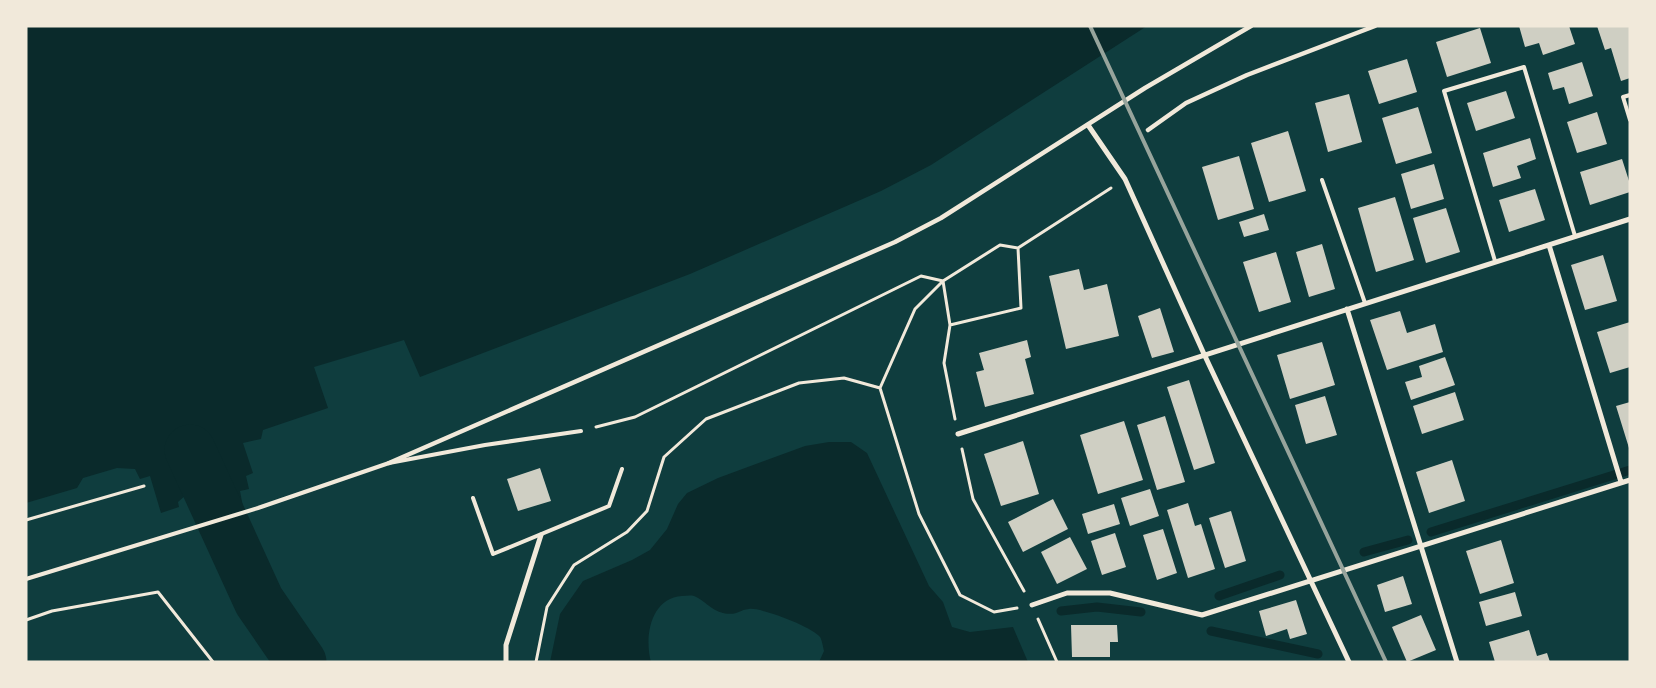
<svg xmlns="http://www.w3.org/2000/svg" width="1656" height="688" viewBox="0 0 1656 688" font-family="'Noto Sans',sans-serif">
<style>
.water{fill:#0a2a2b}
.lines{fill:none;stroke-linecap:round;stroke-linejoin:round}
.stream{stroke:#0a2a2b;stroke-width:9}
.river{stroke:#0a2a2b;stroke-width:51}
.building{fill:#cfcfc3}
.path{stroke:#f1e9da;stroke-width:3}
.service{stroke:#f1e9da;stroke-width:4}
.pedestrian{stroke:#f1e9da;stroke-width:4.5}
.minor{stroke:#f1e9da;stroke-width:5}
.rail{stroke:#97a49c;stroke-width:4}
</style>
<rect width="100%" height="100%" fill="#0f3d3e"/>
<path class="water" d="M 26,26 L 1147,26 L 931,165 L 881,191 L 690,274 L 420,377 L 404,340 L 314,367 L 328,408 L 263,430 L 261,439 L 243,443 L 253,473 L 246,476 L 249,489 L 240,491 L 243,507 L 197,520 L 187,494 L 178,502 L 179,507 L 161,513 L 150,476 L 140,479 L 135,469 L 117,468 L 83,478 L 77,488 L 26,503 Z
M 829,442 L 851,442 L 867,453 L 929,586 L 943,602 L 952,627 L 970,632 L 1013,627 L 1028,662 L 819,662 L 824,651 C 823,647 822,640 820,637 C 813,627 760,607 749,609 C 738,610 738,616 723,613 C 712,611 704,600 694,596 C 690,595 686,596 682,596 C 651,598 644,636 651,662 L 550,662 L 560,614 L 583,581 L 632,560 L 650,550 L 667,529 L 678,504 L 687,493 L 718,478 L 805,446 Z"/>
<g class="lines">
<path class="stream" d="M 1431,532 L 1630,470
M 1364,552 L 1408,540
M 1219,596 L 1280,575
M 1061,611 L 1097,607 L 1141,612
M 1211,631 L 1318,654"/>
<path class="river" d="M 190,450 L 259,601 L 301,662"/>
</g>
<path class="building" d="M 1519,26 L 1569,26 L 1575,44 L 1543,55 L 1539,43 L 1525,47 Z
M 1597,26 L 1630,26 L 1630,78 L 1621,81 L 1611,48 L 1605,50 Z
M 1480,28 L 1491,63 L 1447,77 L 1436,42 Z
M 1407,59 L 1417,92 L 1379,104 L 1368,71 Z
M 1582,62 L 1593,96 L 1569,104 L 1564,87 L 1553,90 L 1548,73 Z
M 1506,91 L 1515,118 L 1476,131 L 1467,103 Z
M 1349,94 L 1362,142 L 1328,152 L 1315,103 Z
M 1418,107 L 1432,153 L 1396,164 L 1382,118 Z
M 1597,112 L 1607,144 L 1577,153 L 1567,122 Z
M 1288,131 L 1306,191 L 1269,202 L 1251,143 Z
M 1530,138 L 1536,159 L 1517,166 L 1521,178 L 1493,187 L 1483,153 Z
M 1239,156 L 1254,209 L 1218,220 L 1202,167 Z
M 1622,159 L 1630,184 L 1630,192 L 1590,205 L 1580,172 Z
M 1434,164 L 1444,199 L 1411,209 L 1401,174 Z
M 1535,189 L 1545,220 L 1509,232 L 1499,200 Z
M 1395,197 L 1414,260 L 1376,272 L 1358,208 Z
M 1446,208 L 1460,252 L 1426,263 L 1413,218 Z
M 1264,214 L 1269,230 L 1244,237 L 1239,222 Z
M 1322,244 L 1335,289 L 1309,297 L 1296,252 Z
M 1276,252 L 1291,302 L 1259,312 L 1243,262 Z
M 1603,255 L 1617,301 L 1585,310 L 1571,265 Z
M 1079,269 L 1084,290 L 1107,284 L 1119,336 L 1066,349 L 1049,276 Z
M 1160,308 L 1174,352 L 1152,358 L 1138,316 Z
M 1400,311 L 1407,333 L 1435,324 L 1443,352 L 1387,370 L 1370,320 Z
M 1630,322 L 1630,367 L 1610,373 L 1597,332 Z
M 1027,340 L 1031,357 L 1025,359 L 1034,394 L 985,407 L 976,372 L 984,370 L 979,353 Z
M 1322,342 L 1335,385 L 1290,399 L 1277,355 Z
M 1445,357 L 1455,385 L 1411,400 L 1405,382 L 1422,377 L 1419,366 Z
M 1189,380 L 1215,463 L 1194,470 L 1167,387 Z
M 1455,392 L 1464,420 L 1422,434 L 1413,406 Z
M 1325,396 L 1337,435 L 1306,444 L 1295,405 Z
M 1630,402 L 1630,448 L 1629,448 L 1616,406 Z
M 1165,416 L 1185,482 L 1157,490 L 1137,425 Z
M 1124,421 L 1143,480 L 1098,494 L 1080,435 Z
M 1023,441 L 1039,494 L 1001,506 L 984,454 Z
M 1452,460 L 1465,501 L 1429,513 L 1416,472 Z
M 540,468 L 551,501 L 518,511 L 507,479 Z
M 1150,489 L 1159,516 L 1130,526 L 1121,498 Z
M 1053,499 L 1068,529 L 1023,552 L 1008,522 Z
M 1188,503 L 1195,526 L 1201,524 L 1215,569 L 1188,578 L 1167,510 Z
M 1114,504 L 1120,524 L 1088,534 L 1082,514 Z
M 1231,511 L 1246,561 L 1225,568 L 1209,518 Z
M 1163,529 L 1177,573 L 1157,580 L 1143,535 Z
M 1115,533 L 1126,567 L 1102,575 L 1091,541 Z
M 1070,537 L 1087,569 L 1057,584 L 1041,552 Z
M 1501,540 L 1514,583 L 1480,594 L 1466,551 Z
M 1403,576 L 1412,604 L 1385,612 L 1377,585 Z
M 1515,592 L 1522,616 L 1486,626 L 1479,602 Z
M 1296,600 L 1307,634 L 1290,639 L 1287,629 L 1266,636 L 1259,611 Z
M 1421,615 L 1436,650 L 1407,662 L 1392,627 Z
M 1071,625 L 1117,625 L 1118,642 L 1110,642 L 1110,657 L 1072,657 Z
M 1529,630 L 1537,656 L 1547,653 L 1550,662 L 1495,662 L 1489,642 Z"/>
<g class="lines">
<path class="path" d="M 950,325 L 1021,308 L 1018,248
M 880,388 L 915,309 L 943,281 L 1000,245 L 1018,248 L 1111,188
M 596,427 L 635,417 L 921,276 L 943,281 L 950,325 L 944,363 L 955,419
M 962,449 L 973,499 L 1024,591
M 26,520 L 144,486
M 1038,619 L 1057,662
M 26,620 L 52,611 L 158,592 L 213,662
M 536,662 L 547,607 L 574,565 L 627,532 L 647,511 L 664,457 L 706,419 L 799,383 L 844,378 L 880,388 L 919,514 L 960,595 L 994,612 L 1017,608"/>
<path class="service" d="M 1630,95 L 1623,97 L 1630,120
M 1322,180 L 1365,303
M 1495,261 L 1444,91 L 1524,67 L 1575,236
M 473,498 L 493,554 L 609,506 L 622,469
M 26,579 L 258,508 L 389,463 L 485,445 L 581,431"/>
<path class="pedestrian" d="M 1148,130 L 1186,103 L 1247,75 L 1375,26
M 389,463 L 895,242 L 941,218 L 1145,88 L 1251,26"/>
<path class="minor" d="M 1088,125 L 1125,179 L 1204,354 L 1349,662
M 1549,245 L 1621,482
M 1347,309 L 1457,662
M 958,434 L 1630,219
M 1032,605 L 1067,593 L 1110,593 L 1202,615 L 1630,480
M 506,662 L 506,645 L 541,535"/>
<path class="rail" d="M 1090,26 L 1386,662"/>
</g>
<rect width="1656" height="688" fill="none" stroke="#f1e9da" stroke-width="55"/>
</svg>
